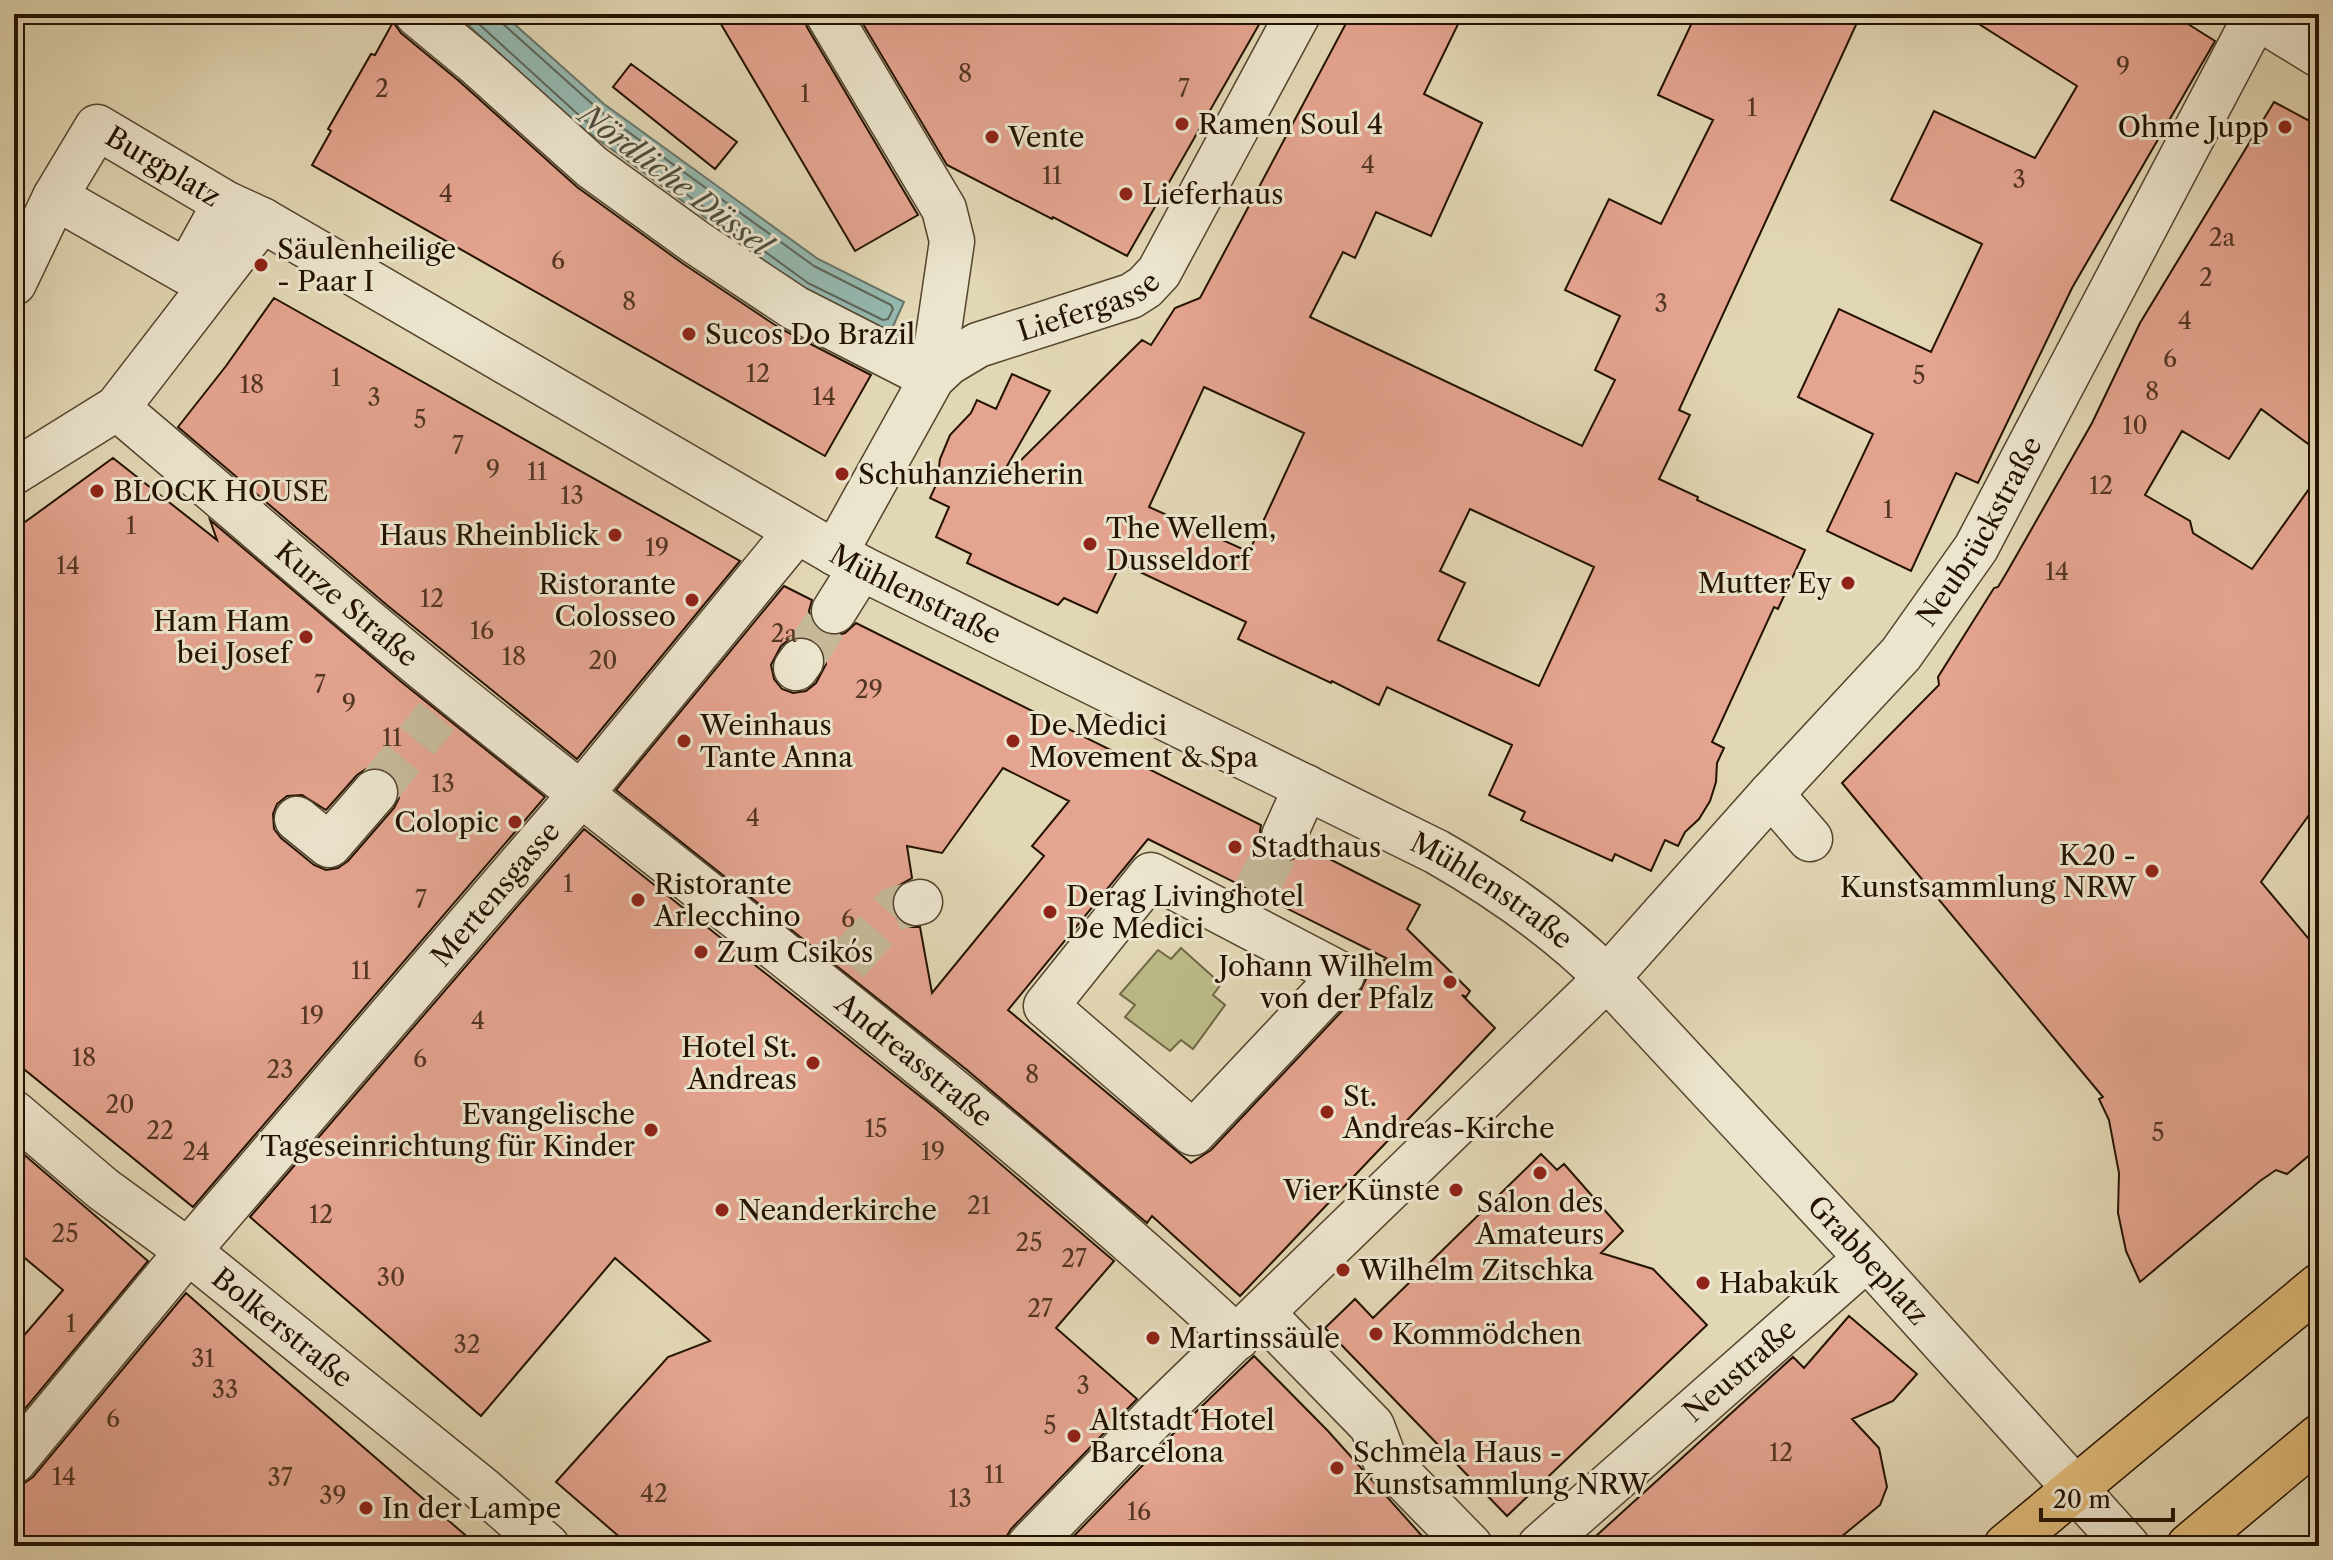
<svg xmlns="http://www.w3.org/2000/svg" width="2333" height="1560" viewBox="0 0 2333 1560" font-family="'Libre Caslon Text',serif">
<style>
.green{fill:#bbbc88;stroke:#6f6744;stroke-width:2}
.water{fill:#95b9b1;stroke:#67766a;stroke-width:2}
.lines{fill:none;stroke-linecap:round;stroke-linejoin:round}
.shore{stroke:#5c6658;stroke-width:2}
.building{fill:#e5a490;stroke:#231200;stroke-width:2;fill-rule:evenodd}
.minor-tunnel{stroke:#c5b999;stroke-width:44;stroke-dasharray:44 22;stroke-linecap:butt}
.minor-casing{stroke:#53432d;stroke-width:47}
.major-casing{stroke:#231200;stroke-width:47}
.minor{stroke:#ece5ce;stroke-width:44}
.major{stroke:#e1bc7a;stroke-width:44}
.poi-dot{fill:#8f2418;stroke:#ece5ce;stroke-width:3}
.labels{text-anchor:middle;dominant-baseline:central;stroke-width:6;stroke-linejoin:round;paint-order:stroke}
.number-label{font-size:24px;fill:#543624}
.poi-label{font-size:28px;fill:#231200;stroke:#ece5ce;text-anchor:start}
.street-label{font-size:28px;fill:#231200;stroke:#ece5ce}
.water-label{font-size:30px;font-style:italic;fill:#4b4c3e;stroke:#ece5ce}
</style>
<rect width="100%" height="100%" fill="#e2d7b4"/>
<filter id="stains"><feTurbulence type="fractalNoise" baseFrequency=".0025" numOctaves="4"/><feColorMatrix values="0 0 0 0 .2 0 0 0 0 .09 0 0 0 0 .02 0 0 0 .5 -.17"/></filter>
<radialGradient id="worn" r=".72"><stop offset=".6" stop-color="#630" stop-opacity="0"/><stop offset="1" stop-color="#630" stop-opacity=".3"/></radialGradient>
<path class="green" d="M 1181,948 L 1221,984 L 1213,995 L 1225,1005 L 1193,1049 L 1181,1040 L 1170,1051 L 1125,1017 L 1135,1005 L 1120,994 L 1158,950 L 1171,959 Z"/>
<path class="water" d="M 456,14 L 503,14 L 604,104 L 818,259 L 904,302 L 890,333 L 804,290 L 577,124 Z"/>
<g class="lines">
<path class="shore" d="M 468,14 L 582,118 L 808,283 L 883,320 L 888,319 L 893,309 L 891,305 L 814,266 L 638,139 L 599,110 L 502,23 L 499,14"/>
</g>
<path class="building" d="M 715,14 L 803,14 L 807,27 L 918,215 L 855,251 Z
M 857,14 L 1265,14 L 1127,256 L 1053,217 L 1052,219 L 947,165 Z
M 1351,14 L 1463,14 L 1424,94 L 1482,123 L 1431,236 L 1376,212 L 1355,258 L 1343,252 L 1310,317 L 1582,446 L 1615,380 L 1595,370 L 1620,316 L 1565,290 L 1609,199 L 1661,224 L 1713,120 L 1658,95 L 1696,14 L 1861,14 L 1679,410 L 1690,415 L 1659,479 L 1698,497 L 1697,500 L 1805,550 L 1778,609 L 1774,607 L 1712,742 L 1724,748 L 1717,763 L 1716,782 L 1710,801 L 1699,819 L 1685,832 L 1678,846 L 1665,840 L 1651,871 L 1615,854 L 1612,861 L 1521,820 L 1525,812 L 1489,795 L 1512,745 L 1387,687 L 1379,705 L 1332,681 L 1331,683 L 1238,639 L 1246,622 L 1121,563 L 1097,613 L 1064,598 L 1058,605 L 1016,586 L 967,563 L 971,554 L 936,537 L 949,507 L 930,498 L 937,483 L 940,459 L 950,435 L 971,413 L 977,400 L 996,409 L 1012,374 L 1050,391 L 1003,473 L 1006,475 L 1142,340 L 1151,345 L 1175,308 L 1200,298 ZM 1204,387 L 1304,433 L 1249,552 L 1149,507 ZM 1470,509 L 1594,567 L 1539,686 L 1438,640 L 1465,583 L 1440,571 Z
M 1963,14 L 2172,14 L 2215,41 L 2072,288 L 1978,483 L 1956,473 L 1911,571 L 1827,531 L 1873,434 L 1798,397 L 1839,309 L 1931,352 L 1982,244 L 1891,200 L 1934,111 L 2035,158 L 2077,86 Z
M 393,22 L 401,33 L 459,81 L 577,187 L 682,263 L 781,329 L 871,375 L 825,456 L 312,165 L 331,131 L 328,129 L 371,54 L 375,55 Z
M 631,64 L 737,142 L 715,169 L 613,87 Z
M 2274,102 L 2319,126 L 2319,452 L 2261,409 L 2229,459 L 2182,431 L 2145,495 L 2190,521 L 2193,533 L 2252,569 L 2319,475 L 2319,801 L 2261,882 L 2319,951 L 2319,1147 L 2287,1174 L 2276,1170 L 2260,1181 L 2140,1282 L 2126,1251 L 2118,1213 L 2119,1173 L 2109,1120 L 2099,1099 L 2103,1097 L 1842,783 L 1939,685 L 1938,677 L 1994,588 L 1998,587 L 2007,572 L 2092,423 L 2140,323 Z
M 274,298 L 740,561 L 577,759 L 388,606 L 178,427 L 226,366 Z
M 113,458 L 217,540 L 210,520 L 399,680 L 545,797 L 193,1207 L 14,1061 L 14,530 ZM 379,767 L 391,773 L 398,783 L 399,798 L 394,808 L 348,861 L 338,868 L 326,870 L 314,865 L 281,838 L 274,829 L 273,814 L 277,804 L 287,796 L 302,795 L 326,810 L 357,775 L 366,769 Z
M 784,586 L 812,600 L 809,611 L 812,622 L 821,632 L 832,636 L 845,633 L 856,623 L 1261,825 L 1259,839 L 1264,851 L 1273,858 L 1287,861 L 1298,857 L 1306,847 L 1420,905 L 1407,929 L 1470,991 L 1466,997 L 1462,995 L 1495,1028 L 1240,1296 L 1152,1216 L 1147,1223 L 967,1070 L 616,790 ZM 803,636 L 815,640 L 823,650 L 826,664 L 816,683 L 806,691 L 793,693 L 782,689 L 774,679 L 771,665 L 781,646 L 790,639 ZM 1003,768 L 1069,801 L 1032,846 L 1044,856 L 932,993 L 920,927 L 908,927 L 899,921 L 892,908 L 892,897 L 898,886 L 912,878 L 907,846 L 942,853 ZM 1148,839 L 1386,958 L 1366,979 L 1360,992 L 1211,1150 L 1191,1163 L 1008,1010 Z
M 584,829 L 936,1109 L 1114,1261 L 1056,1328 L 1137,1399 L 1011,1529 L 1005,1539 L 1005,1546 L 630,1546 L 556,1482 L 668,1357 L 710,1341 L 615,1258 L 481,1416 L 250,1217 Z
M 14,1146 L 148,1261 L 14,1422 L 14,1347 L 63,1290 L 14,1249 Z
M 1541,1154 L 1557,1170 L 1564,1164 L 1623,1231 L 1601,1253 L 1653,1269 L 1707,1325 L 1507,1516 L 1325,1328 L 1355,1299 L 1373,1318 Z
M 186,1293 L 239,1340 L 478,1546 L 14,1546 L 14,1485 L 23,1484 L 33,1477 Z
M 1849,1316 L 1917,1374 L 1893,1401 L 1852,1419 L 1879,1448 L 1887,1487 L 1880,1505 L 1830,1546 L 1585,1546 L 1793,1357 L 1804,1368 Z
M 1254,1356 L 1328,1431 L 1431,1546 L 1064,1546 L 1175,1432 Z"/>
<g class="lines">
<path class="minor-tunnel" d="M 801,661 L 834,611
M 375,792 L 437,716
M 1255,892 L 1284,836
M 847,963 L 894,909 L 916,903"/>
<g class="minor-casing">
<g id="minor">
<path d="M 417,14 L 475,62 L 592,167 L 697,243 L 795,308 L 932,378 L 952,241 L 944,209 L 828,14"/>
<path d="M 2252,14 L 2319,55"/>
<path d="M 55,197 L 187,272 L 225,203"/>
<path id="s1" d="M 14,283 L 55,197 L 97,127 L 225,203 L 262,220 L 861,568 L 1437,852 C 1498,887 1557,928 1607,978 L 1867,1258 L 2127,1546"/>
<path id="s2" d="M 117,408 C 231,504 342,603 458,696 C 720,907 991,1109 1237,1338"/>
<path d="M 14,472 L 117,408 L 262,220"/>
<path id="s3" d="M 835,553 L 932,378 L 948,363 L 978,345 L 1131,296 L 1145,287 L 1159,272 L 1298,14"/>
<path d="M 834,611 L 861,568"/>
<path d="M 796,668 L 801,661"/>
<path d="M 1771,794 L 1810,839"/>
<path d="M 297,819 L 329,845 L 375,792"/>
<path d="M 1284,836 L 1306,787"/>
<path d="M 1151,875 L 1342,975 L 1193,1133 L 1046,1006 Z"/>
<path d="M 916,903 L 920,902"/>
<path id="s4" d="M 14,1113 L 103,1189 L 188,1251 L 482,1489 L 547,1546"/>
<path d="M 1262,1313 L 1372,1426 L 1384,1458 L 1470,1546"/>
<path id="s5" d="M 14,1461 L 188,1251 L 581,794 L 796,532"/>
<path id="s6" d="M 1029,1546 L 1157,1414 L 1607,978 L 1771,794 L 1901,654 L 1976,548 L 2256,16"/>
<path id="s7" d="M 1540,1546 L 1867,1258"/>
</g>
</g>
<g class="major-casing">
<path id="major" d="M 2006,1546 L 2319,1286
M 2189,1546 L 2319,1437"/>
</g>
<use href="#minor" class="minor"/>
<use href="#major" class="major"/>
</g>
<g class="poi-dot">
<circle cx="1182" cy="124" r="8"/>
<circle cx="2285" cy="127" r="8"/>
<circle cx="992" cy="137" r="8"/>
<circle cx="1126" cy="194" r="8"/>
<circle cx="261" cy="265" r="8"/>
<circle cx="689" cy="334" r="8"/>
<circle cx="842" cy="474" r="8"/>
<circle cx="97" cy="491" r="8"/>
<circle cx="615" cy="535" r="8"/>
<circle cx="1090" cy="544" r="8"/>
<circle cx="1848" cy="583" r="8"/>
<circle cx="692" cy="600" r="8"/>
<circle cx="306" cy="637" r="8"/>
<circle cx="684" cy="741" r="8"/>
<circle cx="1013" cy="741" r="8"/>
<circle cx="515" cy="822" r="8"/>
<circle cx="1235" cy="847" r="8"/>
<circle cx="2152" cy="871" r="8"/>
<circle cx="638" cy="900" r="8"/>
<circle cx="1050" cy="912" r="8"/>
<circle cx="701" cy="952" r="8"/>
<circle cx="1450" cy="982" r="8"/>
<circle cx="813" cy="1063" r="8"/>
<circle cx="1327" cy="1112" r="8"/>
<circle cx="651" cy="1130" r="8"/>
<circle cx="1540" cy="1173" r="8"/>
<circle cx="1456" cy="1190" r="8"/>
<circle cx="722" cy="1210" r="8"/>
<circle cx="1343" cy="1270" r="8"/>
<circle cx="1703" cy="1283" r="8"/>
<circle cx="1376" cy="1334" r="8"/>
<circle cx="1153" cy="1338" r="8"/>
<circle cx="1074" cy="1436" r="8"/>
<circle cx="1337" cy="1468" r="8"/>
<circle cx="366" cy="1508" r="8"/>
</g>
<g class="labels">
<g class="number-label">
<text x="2123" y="66">9</text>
<text x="965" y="73">8</text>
<text x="382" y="88">2</text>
<text x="1184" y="88">7</text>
<text x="805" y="93">1</text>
<text x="1752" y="107">1</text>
<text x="1368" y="164">4</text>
<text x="1052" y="175">11</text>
<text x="2019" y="179">3</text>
<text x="446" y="193">4</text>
<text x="2222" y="237">2a</text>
<text x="558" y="260">6</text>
<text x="2206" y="277">2</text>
<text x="629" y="301">8</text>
<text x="1661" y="303">3</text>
<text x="2185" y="320">4</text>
<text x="2170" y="358">6</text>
<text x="758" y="373">12</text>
<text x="1919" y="375">5</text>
<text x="336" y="377">1</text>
<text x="252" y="384">18</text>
<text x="2152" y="391">8</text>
<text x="824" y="396">14</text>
<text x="374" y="397">3</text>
<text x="420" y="419">5</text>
<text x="2135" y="425">10</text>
<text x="458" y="445">7</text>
<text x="493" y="469">9</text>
<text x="537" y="471">11</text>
<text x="2101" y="485">12</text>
<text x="572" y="495">13</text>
<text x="1888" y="509">1</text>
<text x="131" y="525">1</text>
<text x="657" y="547">19</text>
<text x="68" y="565">14</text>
<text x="2057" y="571">14</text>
<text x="432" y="598">12</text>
<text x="482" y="630">16</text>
<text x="784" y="633">2a</text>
<text x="514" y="656">18</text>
<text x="603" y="660">20</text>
<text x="320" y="684">7</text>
<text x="869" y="689">29</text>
<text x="349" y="703">9</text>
<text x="392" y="737">11</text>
<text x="443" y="783">13</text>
<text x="753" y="817">4</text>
<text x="568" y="883">1</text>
<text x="421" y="899">7</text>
<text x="848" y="918">6</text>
<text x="361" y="970">11</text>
<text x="312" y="1015">19</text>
<text x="478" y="1020">4</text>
<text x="84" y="1057">18</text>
<text x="420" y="1058">6</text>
<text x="280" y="1069">23</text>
<text x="1032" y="1074">8</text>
<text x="120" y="1104">20</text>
<text x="876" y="1128">15</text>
<text x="160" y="1130">22</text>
<text x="2158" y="1132">5</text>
<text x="196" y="1151">24</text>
<text x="933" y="1151">19</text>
<text x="979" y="1205">21</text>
<text x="321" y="1214">12</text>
<text x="65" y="1233">25</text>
<text x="1029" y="1242">25</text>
<text x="1074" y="1258">27</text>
<text x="391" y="1277">30</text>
<text x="1040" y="1308">27</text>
<text x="71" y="1323">1</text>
<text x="467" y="1344">32</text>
<text x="203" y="1358">31</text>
<text x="1083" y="1385">3</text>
<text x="225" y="1389">33</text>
<text x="113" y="1418">6</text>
<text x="1050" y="1425">5</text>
<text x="1781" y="1452">12</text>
<text x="994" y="1474">11</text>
<text x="64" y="1476">14</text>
<text x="280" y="1477">37</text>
<text x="654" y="1493">42</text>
<text x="333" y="1495">39</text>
<text x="960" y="1498">13</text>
<text x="1139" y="1511">16</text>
</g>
<g class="poi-label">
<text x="1198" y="124">Ramen Soul 4</text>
<text x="2269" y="127" text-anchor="end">Ohme Jupp</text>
<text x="1008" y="137">Vente</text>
<text x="1142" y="194">Lieferhaus</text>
<text x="277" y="249">Säulenheilige<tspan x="277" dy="32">- Paar I</tspan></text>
<text x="705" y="334">Sucos Do Brazil</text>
<text x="858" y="474">Schuhanzieherin</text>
<text x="113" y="491">BLOCK HOUSE</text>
<text x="1106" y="528">The Wellem,<tspan x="1106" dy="32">Dusseldorf</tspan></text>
<text x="599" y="535" text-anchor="end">Haus Rheinblick</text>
<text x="1832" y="583" text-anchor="end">Mutter Ey</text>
<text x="676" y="584" text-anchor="end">Ristorante<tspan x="676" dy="32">Colosseo</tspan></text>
<text x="290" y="621" text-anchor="end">Ham Ham<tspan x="290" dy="32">bei Josef</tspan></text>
<text x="700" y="725">Weinhaus<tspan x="700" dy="32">Tante Anna</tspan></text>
<text x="1029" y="725">De Medici<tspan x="1029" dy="32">Movement &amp; Spa</tspan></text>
<text x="499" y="822" text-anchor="end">Colopic</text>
<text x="1251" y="847">Stadthaus</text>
<text x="2136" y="855" text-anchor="end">K20 -<tspan x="2136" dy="32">Kunstsammlung NRW</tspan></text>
<text x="654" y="884">Ristorante<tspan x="654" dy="32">Arlecchino</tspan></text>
<text x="1066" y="896">Derag Livinghotel<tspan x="1066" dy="32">De Medici</tspan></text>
<text x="717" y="952">Zum Csikós</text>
<text x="1434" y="966" text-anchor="end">Johann Wilhelm<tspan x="1434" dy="32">von der Pfalz</tspan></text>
<text x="797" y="1047" text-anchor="end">Hotel St.<tspan x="797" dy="32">Andreas</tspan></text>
<text x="1343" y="1096">St.<tspan x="1343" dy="32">Andreas-Kirche</tspan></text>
<text x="635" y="1114" text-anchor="end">Evangelische<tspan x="635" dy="32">Tageseinrichtung für Kinder</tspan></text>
<text x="1440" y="1190" text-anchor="end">Vier Künste</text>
<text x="1540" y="1202" text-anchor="middle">Salon des<tspan x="1540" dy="32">Amateurs</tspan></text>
<text x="738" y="1210">Neanderkirche</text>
<text x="1359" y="1270">Wilhelm Zitschka</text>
<text x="1719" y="1283">Habakuk</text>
<text x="1392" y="1334">Kommödchen</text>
<text x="1169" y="1338">Martinssäule</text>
<text x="1090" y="1420">Altstadt Hotel<tspan x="1090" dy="32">Barcelona</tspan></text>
<text x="1353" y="1452">Schmela Haus -<tspan x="1353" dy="32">Kunstsammlung NRW</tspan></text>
<text x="382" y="1508">In der Lampe</text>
</g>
<g class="street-label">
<text stroke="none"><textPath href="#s1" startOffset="254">Burgplatz</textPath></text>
<text stroke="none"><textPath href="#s3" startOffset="374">Liefergasse</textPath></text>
<text stroke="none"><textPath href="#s6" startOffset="1394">Neubrückstraße</textPath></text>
<text stroke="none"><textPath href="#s1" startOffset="1120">Mühlenstraße</textPath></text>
<text stroke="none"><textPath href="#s2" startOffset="302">Kurze Straße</textPath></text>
<text stroke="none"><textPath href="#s1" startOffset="1768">Mühlenstraße</textPath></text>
<text stroke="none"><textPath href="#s5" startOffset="744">Mertensgasse</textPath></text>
<text stroke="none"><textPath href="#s2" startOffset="1030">Andreasstraße</textPath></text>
<text stroke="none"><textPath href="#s1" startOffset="2298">Grabbeplatz</textPath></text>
<text stroke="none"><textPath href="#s4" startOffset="344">Bolkerstraße</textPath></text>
<text stroke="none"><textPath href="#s7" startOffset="266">Neustraße</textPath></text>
</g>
<g class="water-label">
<text transform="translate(675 180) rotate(37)">Nördliche Düssel</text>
</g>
</g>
<rect width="2333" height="1560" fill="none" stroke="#e2d7b4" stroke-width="48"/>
<rect x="16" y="16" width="2301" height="1528" fill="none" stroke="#231200" stroke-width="4"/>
<rect x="24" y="24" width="2285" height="1512" fill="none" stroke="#231200" stroke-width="2"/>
<path d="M2041 1508v12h132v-12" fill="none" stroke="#231200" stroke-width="4"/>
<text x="2053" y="1508" font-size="24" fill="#231200" stroke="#ece5ce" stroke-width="6" paint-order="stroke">20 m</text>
<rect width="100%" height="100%" filter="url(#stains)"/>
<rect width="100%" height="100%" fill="url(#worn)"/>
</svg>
